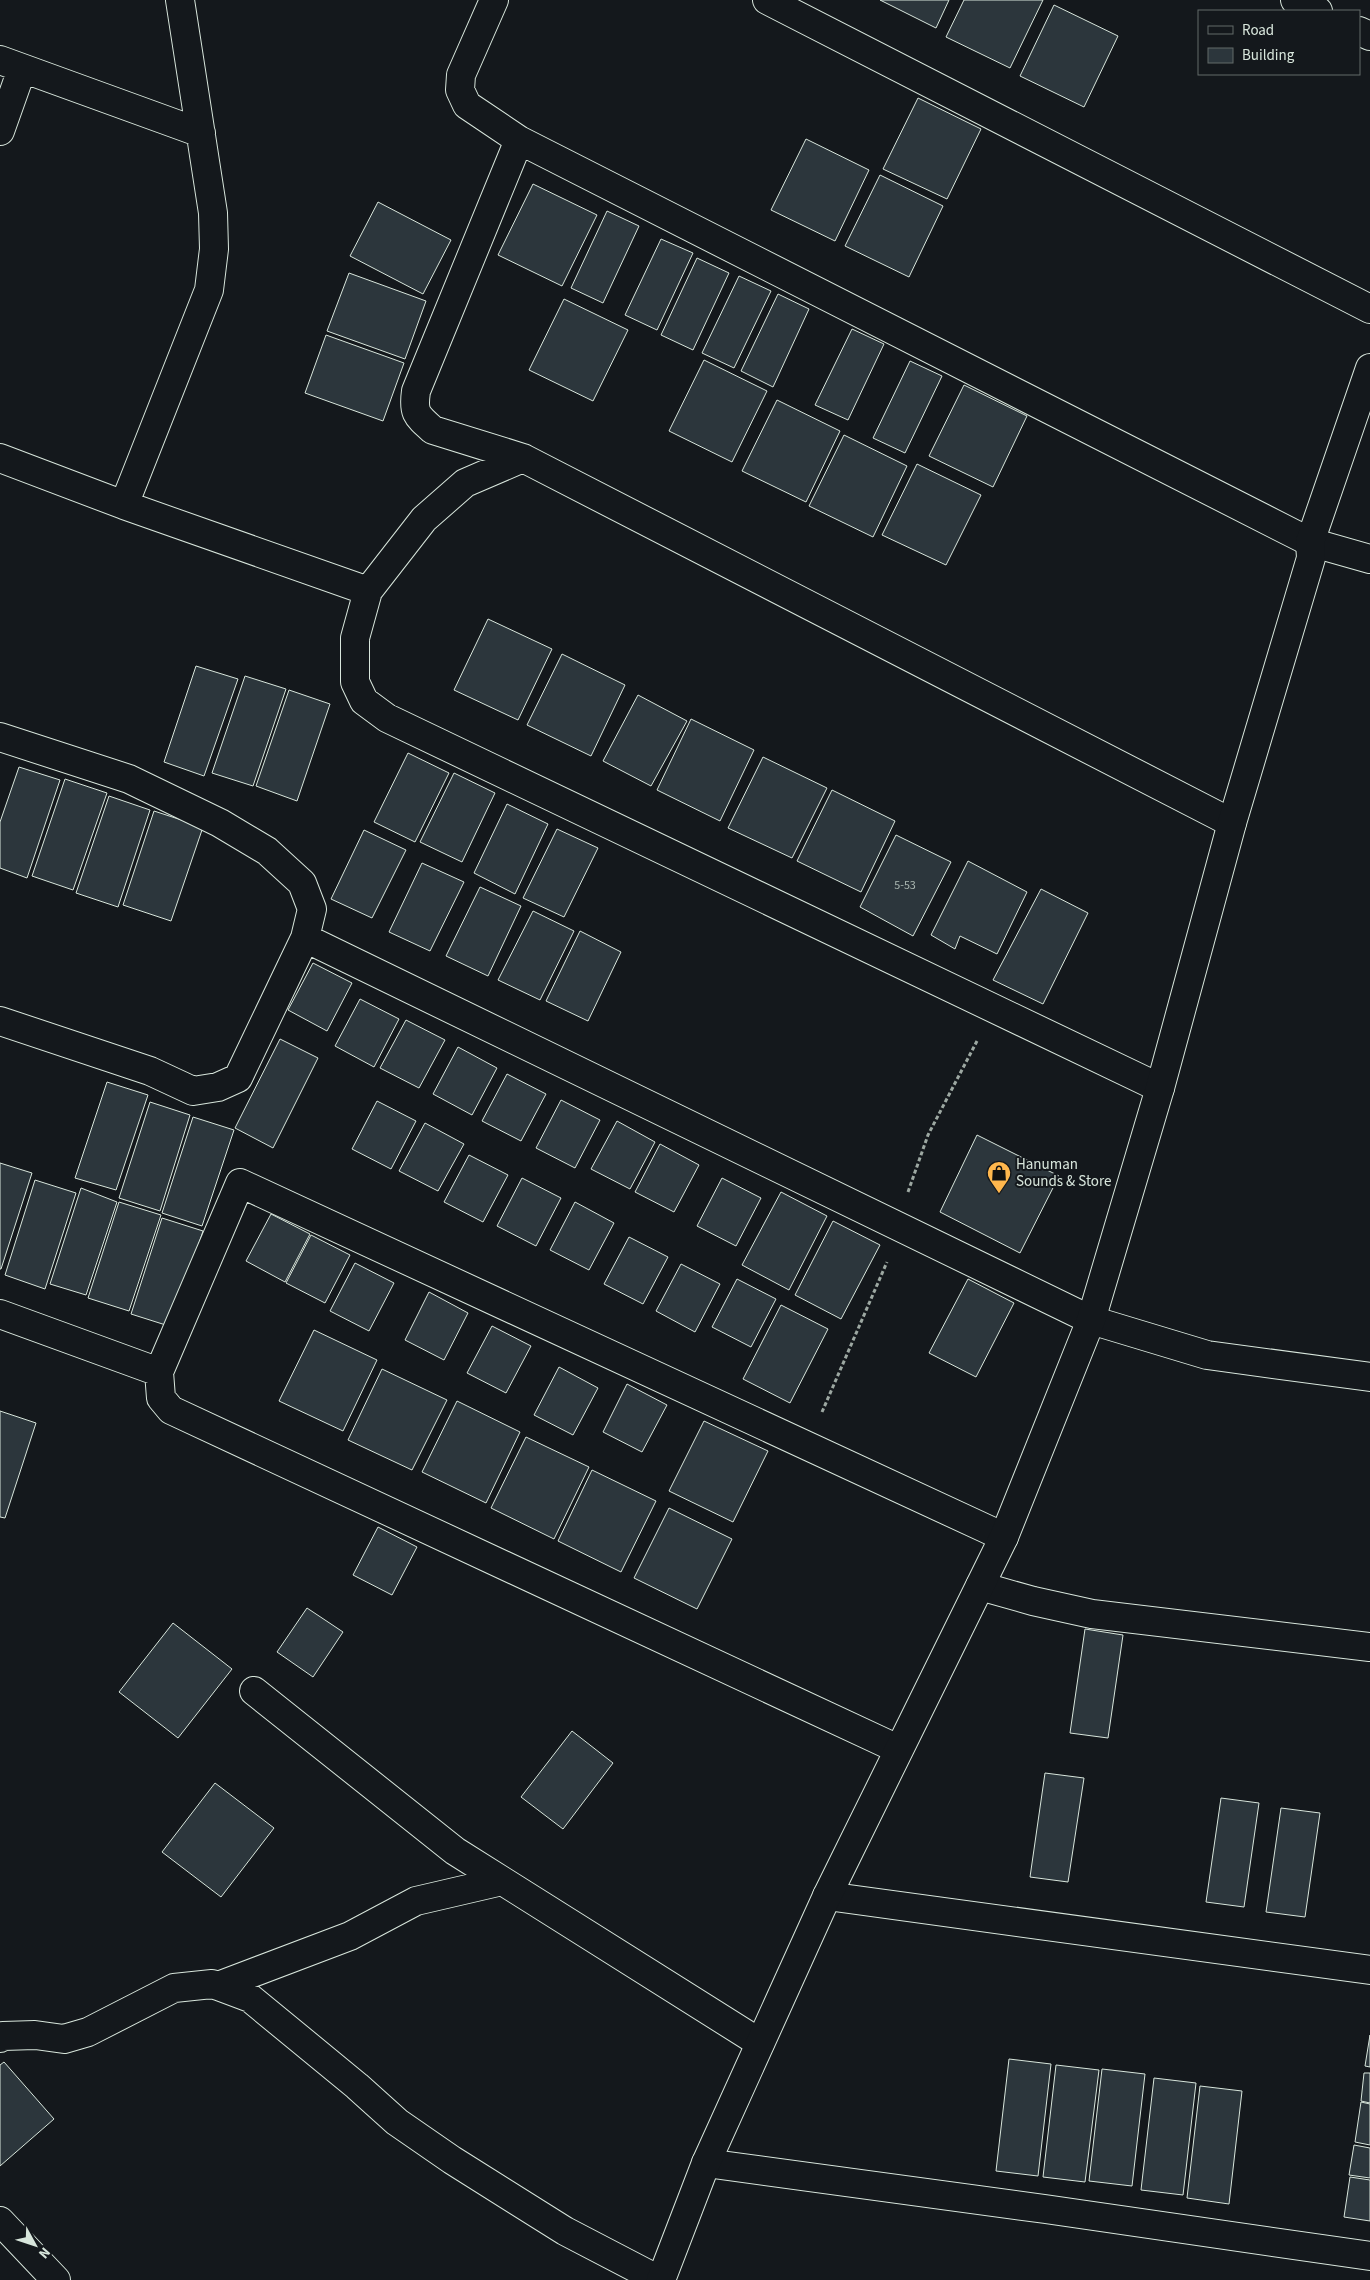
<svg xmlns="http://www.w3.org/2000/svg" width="1370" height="2280" viewBox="0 0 1370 2280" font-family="'Source Sans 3',sans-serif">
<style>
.building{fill:#2c363c;stroke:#d8e6dc}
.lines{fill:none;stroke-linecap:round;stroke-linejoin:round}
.minor-casing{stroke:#d8e6dc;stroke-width:30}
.tertiary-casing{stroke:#d8e6dc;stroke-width:30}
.path{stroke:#9da8a2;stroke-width:3;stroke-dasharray:4 2.5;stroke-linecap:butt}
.minor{stroke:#14181c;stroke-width:28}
.tertiary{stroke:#14181c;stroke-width:28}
.labels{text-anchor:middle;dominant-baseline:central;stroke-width:4;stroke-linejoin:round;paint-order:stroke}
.number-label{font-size:12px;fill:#adbab4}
.poi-label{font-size:15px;fill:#d8e6dc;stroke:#14181c;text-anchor:start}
</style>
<rect width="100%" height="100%" fill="#14181c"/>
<path class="building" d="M 880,0 L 949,0 L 936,28 Z
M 964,0 L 1043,0 L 1010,68 L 946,37 Z
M 1054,5 L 1118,36 L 1084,107 L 1020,76 Z
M 918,98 L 981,129 L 947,199 L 883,169 Z
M 806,139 L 869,170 L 835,241 L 771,210 Z
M 880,175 L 943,206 L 909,277 L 845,246 Z
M 533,184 L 597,215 L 562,286 L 498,255 Z
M 378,202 L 451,240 L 423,294 L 350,256 Z
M 607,211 L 639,226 L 603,303 L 571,288 Z
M 661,239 L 693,253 L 657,330 L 625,315 Z
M 697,258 L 729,273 L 693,350 L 661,335 Z
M 349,273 L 426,301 L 405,359 L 327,331 Z
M 739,276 L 771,291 L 734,368 L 702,353 Z
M 778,294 L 809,309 L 773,387 L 741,371 Z
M 564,299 L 628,330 L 593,401 L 529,370 Z
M 852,329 L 884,344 L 848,420 L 815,405 Z
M 326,335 L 404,363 L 383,421 L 305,393 Z
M 704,360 L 767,391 L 732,462 L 669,431 Z
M 910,361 L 942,376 L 905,453 L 873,438 Z
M 964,385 L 1027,416 L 993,487 L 929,456 Z
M 777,400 L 840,431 L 806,502 L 742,471 Z
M 844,435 L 907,466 L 873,537 L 809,506 Z
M 917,464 L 981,495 L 946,565 L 882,535 Z
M 488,619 L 552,649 L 518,720 L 454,690 Z
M 562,654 L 625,685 L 591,756 L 527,725 Z
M 196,666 L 238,679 L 204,776 L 164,762 Z
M 245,676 L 286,689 L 253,786 L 212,773 Z
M 289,690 L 330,704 L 297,801 L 256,786 Z
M 638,695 L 687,721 L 651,786 L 603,761 Z
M 691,719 L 754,750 L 720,821 L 657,790 Z
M 408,753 L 449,773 L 415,842 L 374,822 Z
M 763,757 L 827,788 L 792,858 L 728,828 Z
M 19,767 L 60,780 L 27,878 L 0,868 L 0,822 Z
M 454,773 L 495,793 L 462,862 L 420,842 Z
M 65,779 L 107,793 L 73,890 L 32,876 Z
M 832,790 L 895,821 L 861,892 L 797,861 Z
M 109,796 L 150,810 L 118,907 L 76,893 Z
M 507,804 L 548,824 L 515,894 L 474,873 Z
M 154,811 L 203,827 L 171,921 L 123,905 Z
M 557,829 L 598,848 L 564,917 L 523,898 Z
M 364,830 L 406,850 L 372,918 L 331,899 Z
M 896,835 L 951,862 L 913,936 L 860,907 Z
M 968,861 L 1027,892 L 997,954 L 960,936 L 955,949 L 931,935 Z
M 422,863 L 464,882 L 430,951 L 389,932 Z
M 480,887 L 521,906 L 488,976 L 446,956 Z
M 1041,889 L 1088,913 L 1043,1004 L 993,980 Z
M 533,911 L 574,931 L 540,1000 L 498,980 Z
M 580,931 L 621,952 L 588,1021 L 546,1001 Z
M 313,963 L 352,983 L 327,1031 L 288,1010 Z
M 360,999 L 399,1019 L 374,1067 L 335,1046 Z
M 406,1020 L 445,1040 L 419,1088 L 380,1068 Z
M 280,1039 L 318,1058 L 273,1148 L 235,1128 Z
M 458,1047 L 497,1068 L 472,1115 L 433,1094 Z
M 507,1074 L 546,1094 L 521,1141 L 482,1121 Z
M 107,1082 L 148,1095 L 116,1190 L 75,1178 Z
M 561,1100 L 600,1120 L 575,1168 L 536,1148 Z
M 377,1101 L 416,1121 L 391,1169 L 352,1149 Z
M 150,1102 L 190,1115 L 160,1211 L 119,1198 Z
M 193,1117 L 234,1130 L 202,1226 L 162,1213 Z
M 617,1121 L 655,1142 L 630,1189 L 591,1169 Z
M 425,1123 L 464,1144 L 438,1191 L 399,1171 Z
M 977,1135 L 1059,1176 L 1020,1253 L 940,1212 Z
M 660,1144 L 699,1165 L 674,1212 L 635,1192 Z
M 469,1155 L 508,1175 L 483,1222 L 444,1202 Z
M 0,1163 L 32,1173 L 1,1269 L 0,1269 Z
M 522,1178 L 561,1198 L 536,1246 L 497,1226 Z
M 722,1178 L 761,1198 L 736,1246 L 697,1226 Z
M 35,1180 L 76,1193 L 45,1289 L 5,1275 Z
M 81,1188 L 117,1202 L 86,1295 L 50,1284 Z
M 781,1192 L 827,1216 L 789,1290 L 742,1265 Z
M 119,1202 L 161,1215 L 129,1311 L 88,1298 Z
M 575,1202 L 614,1223 L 589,1270 L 550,1250 Z
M 271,1214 L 310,1234 L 285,1282 L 246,1261 Z
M 162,1218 L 203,1231 L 172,1327 L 131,1314 Z
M 833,1221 L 880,1245 L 841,1319 L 795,1295 Z
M 311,1235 L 350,1255 L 325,1303 L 286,1283 Z
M 629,1237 L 668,1257 L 643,1304 L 604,1284 Z
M 355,1263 L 394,1283 L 369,1331 L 330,1311 Z
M 681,1264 L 720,1284 L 695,1332 L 656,1311 Z
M 737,1279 L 776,1299 L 751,1347 L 712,1327 Z
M 968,1279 L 1014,1303 L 976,1377 L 929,1353 Z
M 429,1292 L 468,1313 L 444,1360 L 405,1340 Z
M 781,1305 L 828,1329 L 790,1403 L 743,1379 Z
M 492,1326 L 531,1346 L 506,1393 L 467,1373 Z
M 314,1330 L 377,1360 L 343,1431 L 279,1401 Z
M 559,1367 L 598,1388 L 573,1435 L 534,1415 Z
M 382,1369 L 447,1400 L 412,1470 L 348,1440 Z
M 627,1384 L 667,1405 L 642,1452 L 603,1432 Z
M 457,1401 L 520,1432 L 486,1503 L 422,1472 Z
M 0,1411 L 36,1423 L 5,1518 L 0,1517 Z
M 704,1421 L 768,1451 L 733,1522 L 669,1491 Z
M 526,1437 L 589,1467 L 554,1539 L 491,1508 Z
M 592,1470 L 656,1501 L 621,1572 L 558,1541 Z
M 669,1508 L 732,1539 L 697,1609 L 634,1578 Z
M 378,1527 L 417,1547 L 392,1595 L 353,1575 Z
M 307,1608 L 343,1632 L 313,1677 L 277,1652 Z
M 173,1623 L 232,1669 L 178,1738 L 119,1692 Z
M 1085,1629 L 1123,1635 L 1108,1738 L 1070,1733 Z
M 572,1731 L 613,1763 L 563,1829 L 521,1797 Z
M 1045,1773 L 1084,1778 L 1068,1882 L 1030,1877 Z
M 215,1783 L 274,1828 L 221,1897 L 162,1852 Z
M 1221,1798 L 1259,1803 L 1244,1907 L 1206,1902 Z
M 1281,1808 L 1320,1813 L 1305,1917 L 1266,1912 Z
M 1370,2035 L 1370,2067 L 1365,2066 Z
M 1009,2059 L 1051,2064 L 1038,2176 L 996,2171 Z
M 4,2062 L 54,2119 L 0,2166 L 0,2065 Z
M 1056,2065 L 1099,2070 L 1085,2182 L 1043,2177 Z
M 1102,2069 L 1145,2074 L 1132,2186 L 1089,2181 Z
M 1364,2073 L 1370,2073 L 1370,2103 L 1361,2101 Z
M 1154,2078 L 1196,2083 L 1183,2195 L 1141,2190 Z
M 1200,2086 L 1242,2091 L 1229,2204 L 1187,2198 Z
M 1361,2102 L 1370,2104 L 1370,2145 L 1355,2142 Z
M 1354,2145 L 1370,2148 L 1370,2178 L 1349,2175 Z
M 1350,2177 L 1370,2180 L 1370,2221 L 1344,2217 Z"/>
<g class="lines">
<g class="minor-casing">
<path id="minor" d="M 494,0 L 461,75 L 460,90 L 467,105 L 519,140
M 767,0 L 1370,309
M 1295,0 L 1318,11
M 1359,31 L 1370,36
M 0,60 L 201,133
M 0,131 L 22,69
M 0,458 L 124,505 L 368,591
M 523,458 L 465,483 L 424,519 L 368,591 L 355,638 L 355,682 L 364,701 L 387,718 L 1160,1088
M 124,505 L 209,290 L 214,249 L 213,213 L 180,0
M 0,737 L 129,779 L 220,823 L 267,851 L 302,883 L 312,909 L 305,938 L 238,1078 L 218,1087 L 193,1091 L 150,1071 L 0,1021
M 1232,823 L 523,458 L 433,430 C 416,415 413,413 416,391 L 519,140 L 1310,542 L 1370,559
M 305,938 L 1091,1320 L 1207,1355 L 1370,1377
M 0,1314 L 159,1372
M 980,1586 L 1033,1601 L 1092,1614 L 1370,1647
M 254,1691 L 455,1851 L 760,2043
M 898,1749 L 171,1410 L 161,1398 L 159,1372 L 240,1183 L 1004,1537
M 827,1896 L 1370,1970
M 218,1986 L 350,1936 L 416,1901 L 502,1881
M 0,2038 L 3,2036 L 35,2035 L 64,2039 L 88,2032 L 174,1988 L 212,1984 L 218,1986 L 250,1998 L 357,2086 L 397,2122 L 452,2160 L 565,2231 L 659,2280
M 706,2163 L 1045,2209 L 1370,2256
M 0,2221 L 56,2280"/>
</g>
<g class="tertiary-casing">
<path id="tertiary" d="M 661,2280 L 706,2163 L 827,1896 L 1004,1537 L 1091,1320 L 1160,1088 L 1232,823 L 1311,558 L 1310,542 L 1370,368"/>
</g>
<path class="path" d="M 908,1192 L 928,1135 L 977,1041
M 822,1412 L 887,1262"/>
<use href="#minor" class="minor"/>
<use href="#tertiary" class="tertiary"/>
</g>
<defs>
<g id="shop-pin" transform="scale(1.25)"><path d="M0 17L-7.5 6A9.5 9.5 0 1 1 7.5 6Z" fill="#ffb74d" stroke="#14181c"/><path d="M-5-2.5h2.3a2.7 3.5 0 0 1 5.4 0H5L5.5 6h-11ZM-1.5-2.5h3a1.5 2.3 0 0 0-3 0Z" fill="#111"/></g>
</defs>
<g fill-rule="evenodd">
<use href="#shop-pin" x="999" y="1173"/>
</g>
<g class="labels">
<g class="number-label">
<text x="905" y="885">5-53</text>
</g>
<g class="poi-label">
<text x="1016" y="1164">Hanuman<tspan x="1016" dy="17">Sounds &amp; Store</tspan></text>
</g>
</g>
<rect x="1198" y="10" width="162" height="65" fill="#14181c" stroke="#626a69"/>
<rect x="1208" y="26" width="25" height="8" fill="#14181c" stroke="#626a69"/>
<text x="1242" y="35" font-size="15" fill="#d8e6dc">Road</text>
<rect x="1208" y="48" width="25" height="15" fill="#2c363c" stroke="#626a69"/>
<text x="1242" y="60" font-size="15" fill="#d8e6dc">Building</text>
<g transform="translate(35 2245) rotate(130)" stroke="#14181c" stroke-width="4" paint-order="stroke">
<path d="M0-4L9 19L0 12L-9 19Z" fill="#d8e6dc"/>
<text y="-8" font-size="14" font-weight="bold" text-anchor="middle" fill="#d8e6dc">N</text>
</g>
</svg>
